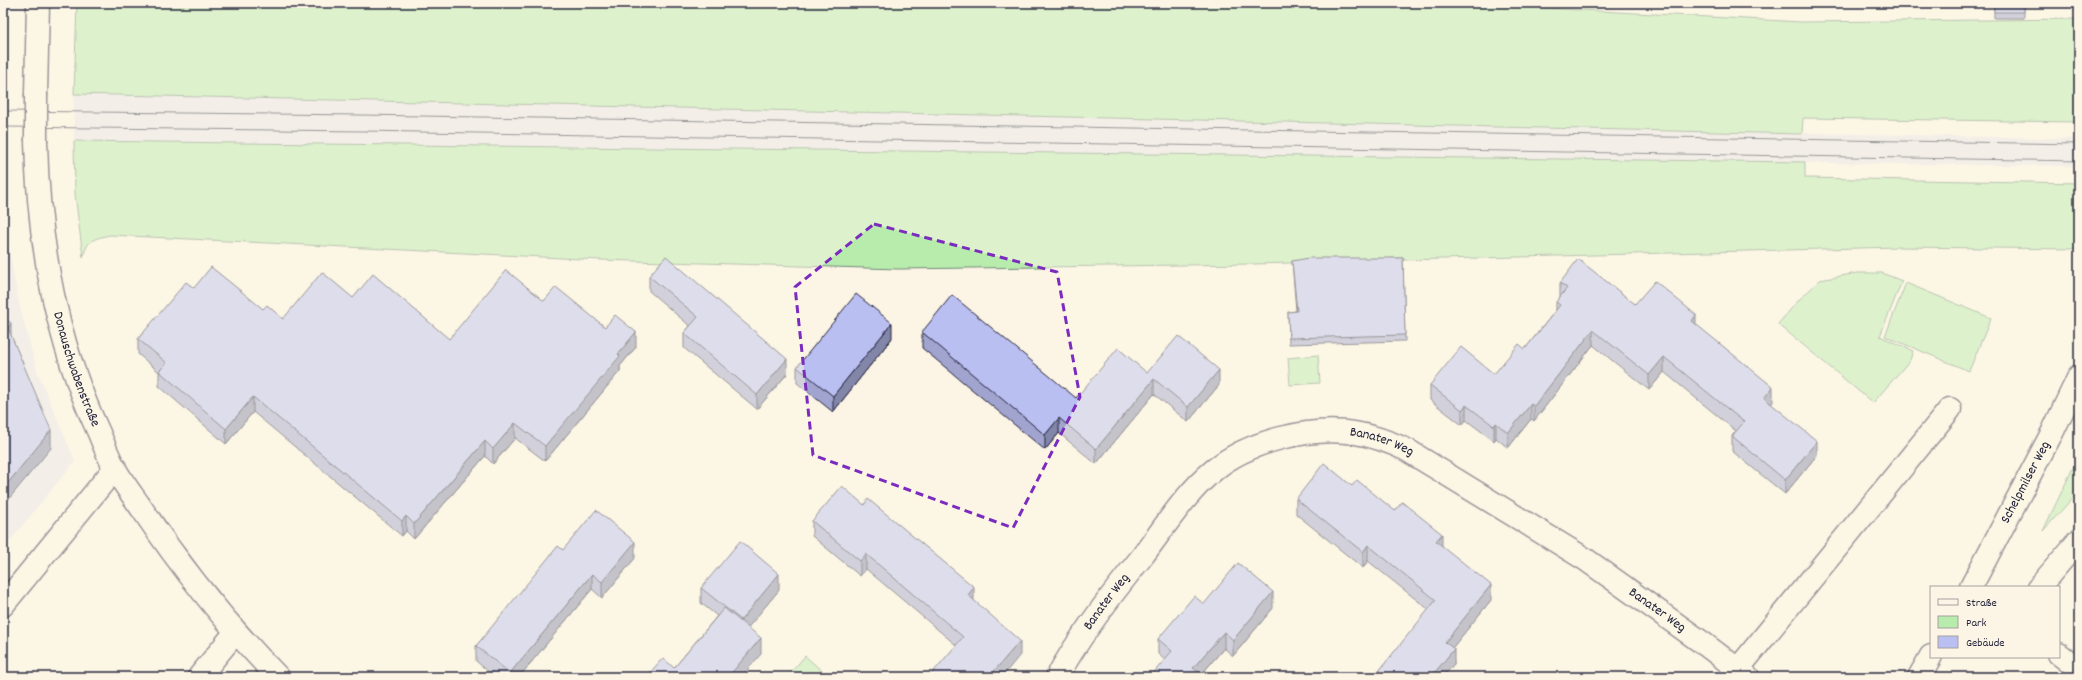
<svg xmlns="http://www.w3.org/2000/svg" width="2082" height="680" viewBox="0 0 2082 680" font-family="Dekko,sans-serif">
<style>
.built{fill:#e8e5e9}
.green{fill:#b8ecad;stroke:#6d8774}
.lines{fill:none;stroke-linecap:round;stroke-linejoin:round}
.minor-casing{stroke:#22223b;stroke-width:25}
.minor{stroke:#fcf5e5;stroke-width:22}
.tram{stroke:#22223b;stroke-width:1}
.minor-bridge-casing{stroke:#22223b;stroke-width:25;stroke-linecap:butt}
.minor-bridge{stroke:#fcf5e5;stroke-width:22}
.wall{fill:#a0a4cf;stroke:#22223b}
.shaded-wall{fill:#8286a9;stroke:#22223b}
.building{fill:#babff1;stroke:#22223b}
.marked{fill:none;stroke:#7b2cbf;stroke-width:3;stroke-dasharray:8 5;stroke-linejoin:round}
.labels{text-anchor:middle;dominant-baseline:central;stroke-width:4;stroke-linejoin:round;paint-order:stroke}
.street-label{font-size:14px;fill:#22223b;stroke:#fcf5e5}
</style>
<rect width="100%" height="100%" fill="#fcf5e5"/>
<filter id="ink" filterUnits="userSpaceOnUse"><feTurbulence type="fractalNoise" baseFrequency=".025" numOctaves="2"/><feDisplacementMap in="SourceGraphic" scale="8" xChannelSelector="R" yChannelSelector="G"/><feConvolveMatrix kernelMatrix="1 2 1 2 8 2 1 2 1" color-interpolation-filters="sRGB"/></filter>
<g filter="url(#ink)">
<path class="built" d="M 74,94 L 2079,139 L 2079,166 L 74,141 Z
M 3,218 L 19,304 L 37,371 L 75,461 L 3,549 Z"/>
<path class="green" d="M 77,3 L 1451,3 L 1801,22 L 2079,19 L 2079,122 L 1803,118 L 1802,134 L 74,94 Z
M 74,141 L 1805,162 L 1805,178 L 2079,183 L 2079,249 L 1898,247 L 1253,264 L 899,269 L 601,260 L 110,235 C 93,239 88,239 83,257 L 75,194 Z
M 1857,273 L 1882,273 L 1902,281 L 1880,336 L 1913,351 L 1910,360 L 1873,403 L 1778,324 L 1798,301 L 1820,280 Z
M 1906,283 L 1991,318 L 1969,371 L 1885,336 Z
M 1318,355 L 1320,383 L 1290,385 L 1288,358 Z
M 2079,455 L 2079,491 L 2043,531 Z
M 805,656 L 829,677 L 787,677 Z"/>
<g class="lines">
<g class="minor-casing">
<g id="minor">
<path d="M 36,94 L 38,3"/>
<path id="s1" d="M 36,141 C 38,242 56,342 99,433 C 104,445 109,458 115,469 C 123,483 133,496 142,509 C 183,570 227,625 278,677"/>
<path id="s2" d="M 1971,587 L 2053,431 L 2079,376"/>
<path d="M 2039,587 L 2079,540"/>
<path d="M 3,605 L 115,468"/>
<path d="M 2059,654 L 2079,669"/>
<path d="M 1738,669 L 1950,409"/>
<path d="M 199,677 L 235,633"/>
<path id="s3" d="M 1057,677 C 1080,635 1111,595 1141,558 C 1164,528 1185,494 1214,470 C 1248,441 1312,426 1355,433 C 1374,436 1390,442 1407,450 L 1585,559 L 1707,646 L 1748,677"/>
<path d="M 1919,677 L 1931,656"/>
</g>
</g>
<use href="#minor" class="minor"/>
<path class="tram" d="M 3,111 L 361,115 L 2079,144
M 3,127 L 363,131 L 2079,161"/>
<g class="minor-bridge-casing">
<path id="minor-bridge" d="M 36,141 L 36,94"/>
</g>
<use href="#minor-bridge" class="minor-bridge"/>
</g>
<path class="wall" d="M 1994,3 L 2024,3 L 2024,18 L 1994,18 Z
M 1403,258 L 1405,341 L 1289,344 L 1288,312 L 1296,311 L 1292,261 Z
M 649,276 L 787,374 L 757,409 L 684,348 L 684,333 L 690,326 L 649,291 Z
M 1560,283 L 1635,304 L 1696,325 L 1773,402 L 1771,404 L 1817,455 L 1785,494 L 1732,451 L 1732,436 L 1736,431 L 1664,372 L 1649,390 L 1593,345 L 1534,421 L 1531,419 L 1508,448 L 1496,438 L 1494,441 L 1466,420 L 1462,425 L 1430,400 L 1430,385 L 1494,374 L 1525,349 L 1556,310 L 1556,302 L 1560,298 Z
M 194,288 L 263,309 L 283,319 L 353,298 L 449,339 L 544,301 L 605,327 L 636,347 L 620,366 L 620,371 L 545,461 L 515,438 L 493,464 L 485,456 L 414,539 L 406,531 L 402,536 L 253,412 L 226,444 L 159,386 L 159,372 L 138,354 L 138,339 Z
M 922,332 L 1076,398 L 1147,373 L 1219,385 L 1188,422 L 1154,394 L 1096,464 L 1059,433 L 1045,450 L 922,348 Z
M 892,338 L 833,412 L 797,383 L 797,367 Z
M 1352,486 L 1395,511 L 1442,546 L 1491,600 L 1452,648 L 1454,664 L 1428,609 L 1368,561 L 1363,568 L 1296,514 L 1296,499 Z
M 812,521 L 974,601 L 1020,655 L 956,645 L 866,569 L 860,576 L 812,536 Z
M 563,550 L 635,558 L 602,598 L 592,589 L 519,677 L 495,677 L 476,661 L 476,646 Z
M 701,588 L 779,590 L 748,627 L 761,654 L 674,668 L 717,616 L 701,603 Z
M 1204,604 L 1273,608 L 1233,656 L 1224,648 L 1201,675 L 1165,660 L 1158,654 L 1158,639 Z"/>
<path class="shaded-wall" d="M 1696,315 L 1696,330 L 1692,321 Z
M 11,323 L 11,341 L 8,328 Z
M 892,323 L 892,338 L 833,412 L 833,396 Z
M 1593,330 L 1593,345 L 1534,421 L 1534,406 Z
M 636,332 L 636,347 L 620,366 L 620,371 L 545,461 L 545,446 L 618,354 Z
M 1664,357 L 1664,372 L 1649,390 L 1649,375 Z
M 787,359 L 787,374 L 757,409 L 757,395 Z
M 1219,370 L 1219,385 L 1188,422 L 1188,407 Z
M 1154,379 L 1154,394 L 1096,464 L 1096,449 Z
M 1773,387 L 1773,402 L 1764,413 L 1764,398 Z
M 253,397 L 253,412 L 226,444 L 226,429 Z
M 1531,404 L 1531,419 L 1508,448 L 1508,433 Z
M 1466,405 L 1466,420 L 1462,425 L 1462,410 Z
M 1059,418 L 1059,433 L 1045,450 L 1045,435 Z
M 515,423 L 515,438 L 493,464 L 493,449 Z
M 1496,423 L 1496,438 L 1494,441 L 1494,426 Z
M 51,430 L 51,448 L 3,506 L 3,489 Z
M 485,441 L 485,456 L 414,539 L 414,524 Z
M 1817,441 L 1817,455 L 1785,494 L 1785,480 Z
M 406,516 L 406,531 L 402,536 L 402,521 Z
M 1442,534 L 1442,549 L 1436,541 Z
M 635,542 L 635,558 L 602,598 L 602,582 Z
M 1368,545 L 1368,561 L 1363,568 L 1363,552 Z
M 866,554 L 866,569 L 860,576 L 860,561 Z
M 592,574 L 592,589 L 519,677 L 510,677 L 510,673 Z
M 779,574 L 779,590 L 741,636 L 741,620 Z
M 1491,585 L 1491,600 L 1445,657 L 1445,642 Z
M 974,587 L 974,602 L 968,595 Z
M 1273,592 L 1273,608 L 1233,656 L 1233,640 Z
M 1224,632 L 1224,648 L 1199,677 L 1193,668 Z
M 761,638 L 761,654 L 741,677 L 728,677 Z
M 1020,641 L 1020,655 L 1002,677 L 989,677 Z
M 1454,649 L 1454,664 L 1443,677 L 1431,677 Z"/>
<path class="building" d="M 1994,3 L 2024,3 L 2024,12 L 1994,12 Z
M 666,256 L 787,359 L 757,395 L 684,333 L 698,317 L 649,276 Z
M 1309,258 L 1403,258 L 1405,335 L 1289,338 L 1288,312 L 1297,311 L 1292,261 Z
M 1578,259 L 1635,304 L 1655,281 L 1696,315 L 1692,321 L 1773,387 L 1764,398 L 1817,441 L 1785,480 L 1732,436 L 1744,422 L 1664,357 L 1649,375 L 1593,330 L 1534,406 L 1531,404 L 1508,433 L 1496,423 L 1494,426 L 1466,405 L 1462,410 L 1430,385 L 1461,347 L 1494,374 L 1519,344 L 1525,349 L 1560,305 L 1556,302 L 1567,288 L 1560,283 Z
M 211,267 L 263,309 L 267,305 L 283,319 L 322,272 L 353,298 L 373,274 L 449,339 L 506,270 L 544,301 L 556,287 L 605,327 L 615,315 L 636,332 L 618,354 L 620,356 L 545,446 L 515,423 L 493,449 L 485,441 L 414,524 L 406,516 L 402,521 L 253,397 L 226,429 L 159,371 L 167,363 L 138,339 L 186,282 L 194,288 Z
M 856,294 L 892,323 L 833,396 L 797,367 Z
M 952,295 L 1076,398 L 1118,348 L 1147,373 L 1178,336 L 1219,370 L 1188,407 L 1154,379 L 1096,449 L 1059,418 L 1045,435 L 922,332 Z
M 3,317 L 11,323 L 8,328 L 51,430 L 3,489 Z
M 1324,463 L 1352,486 L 1357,480 L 1395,511 L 1402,502 L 1442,534 L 1436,541 L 1491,585 L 1445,642 L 1454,649 L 1431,677 L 1374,677 L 1436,600 L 1368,545 L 1363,552 L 1296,499 Z
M 842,486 L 864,505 L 868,499 L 974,587 L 968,595 L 1020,641 L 989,677 L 929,677 L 963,637 L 866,554 L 860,561 L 812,521 Z
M 596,510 L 635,542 L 602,582 L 592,574 L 510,673 L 476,646 L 558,546 L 563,550 Z
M 740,541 L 779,574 L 741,620 L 701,588 Z
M 1238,563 L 1273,592 L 1233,640 L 1224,632 L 1193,668 L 1205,677 L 1150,677 L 1172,651 L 1158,639 L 1194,596 L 1204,604 Z
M 724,608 L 761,638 L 728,677 L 646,677 L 663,658 L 674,668 Z"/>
</g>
<path d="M0 0H2082V680H0ZM 874,224 L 1057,272 L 1080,397 L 1013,528 L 813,455 L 795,287 Z" fill="#fcf5e5" fill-opacity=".55" fill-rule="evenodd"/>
<path class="marked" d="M 874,224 L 1057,272 L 1080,397 L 1013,528 L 813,455 L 795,287 Z"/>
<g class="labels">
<g class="street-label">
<text stroke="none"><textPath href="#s1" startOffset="233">Donauschwabenstraße</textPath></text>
<text stroke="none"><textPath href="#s3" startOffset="438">Banater Weg</textPath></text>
<text stroke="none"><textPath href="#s2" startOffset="118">Schelpmilser Weg</textPath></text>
<text stroke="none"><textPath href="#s3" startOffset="90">Banater Weg</textPath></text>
<text stroke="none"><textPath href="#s3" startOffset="762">Banater Weg</textPath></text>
</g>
</g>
<rect width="2082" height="680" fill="none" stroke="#fcf5e5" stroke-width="16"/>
<rect x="8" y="8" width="2066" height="664" fill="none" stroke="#22223b" stroke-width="1.5" filter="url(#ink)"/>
<rect x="1930" y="586" width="130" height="72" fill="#fcf5e5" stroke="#a5a1a1"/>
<rect x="1938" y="599" width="20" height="6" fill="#fcf5e5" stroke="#a5a1a1"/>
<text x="1966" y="606" font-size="12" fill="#22223b">Straße</text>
<rect x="1938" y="616" width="20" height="12" fill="#b8ecad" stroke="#a5a1a1"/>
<text x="1966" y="626" font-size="12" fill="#22223b">Park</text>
<rect x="1938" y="636" width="20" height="12" fill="#babff1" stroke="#a5a1a1"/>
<text x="1966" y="646" font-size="12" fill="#22223b">Gebäude</text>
</svg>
